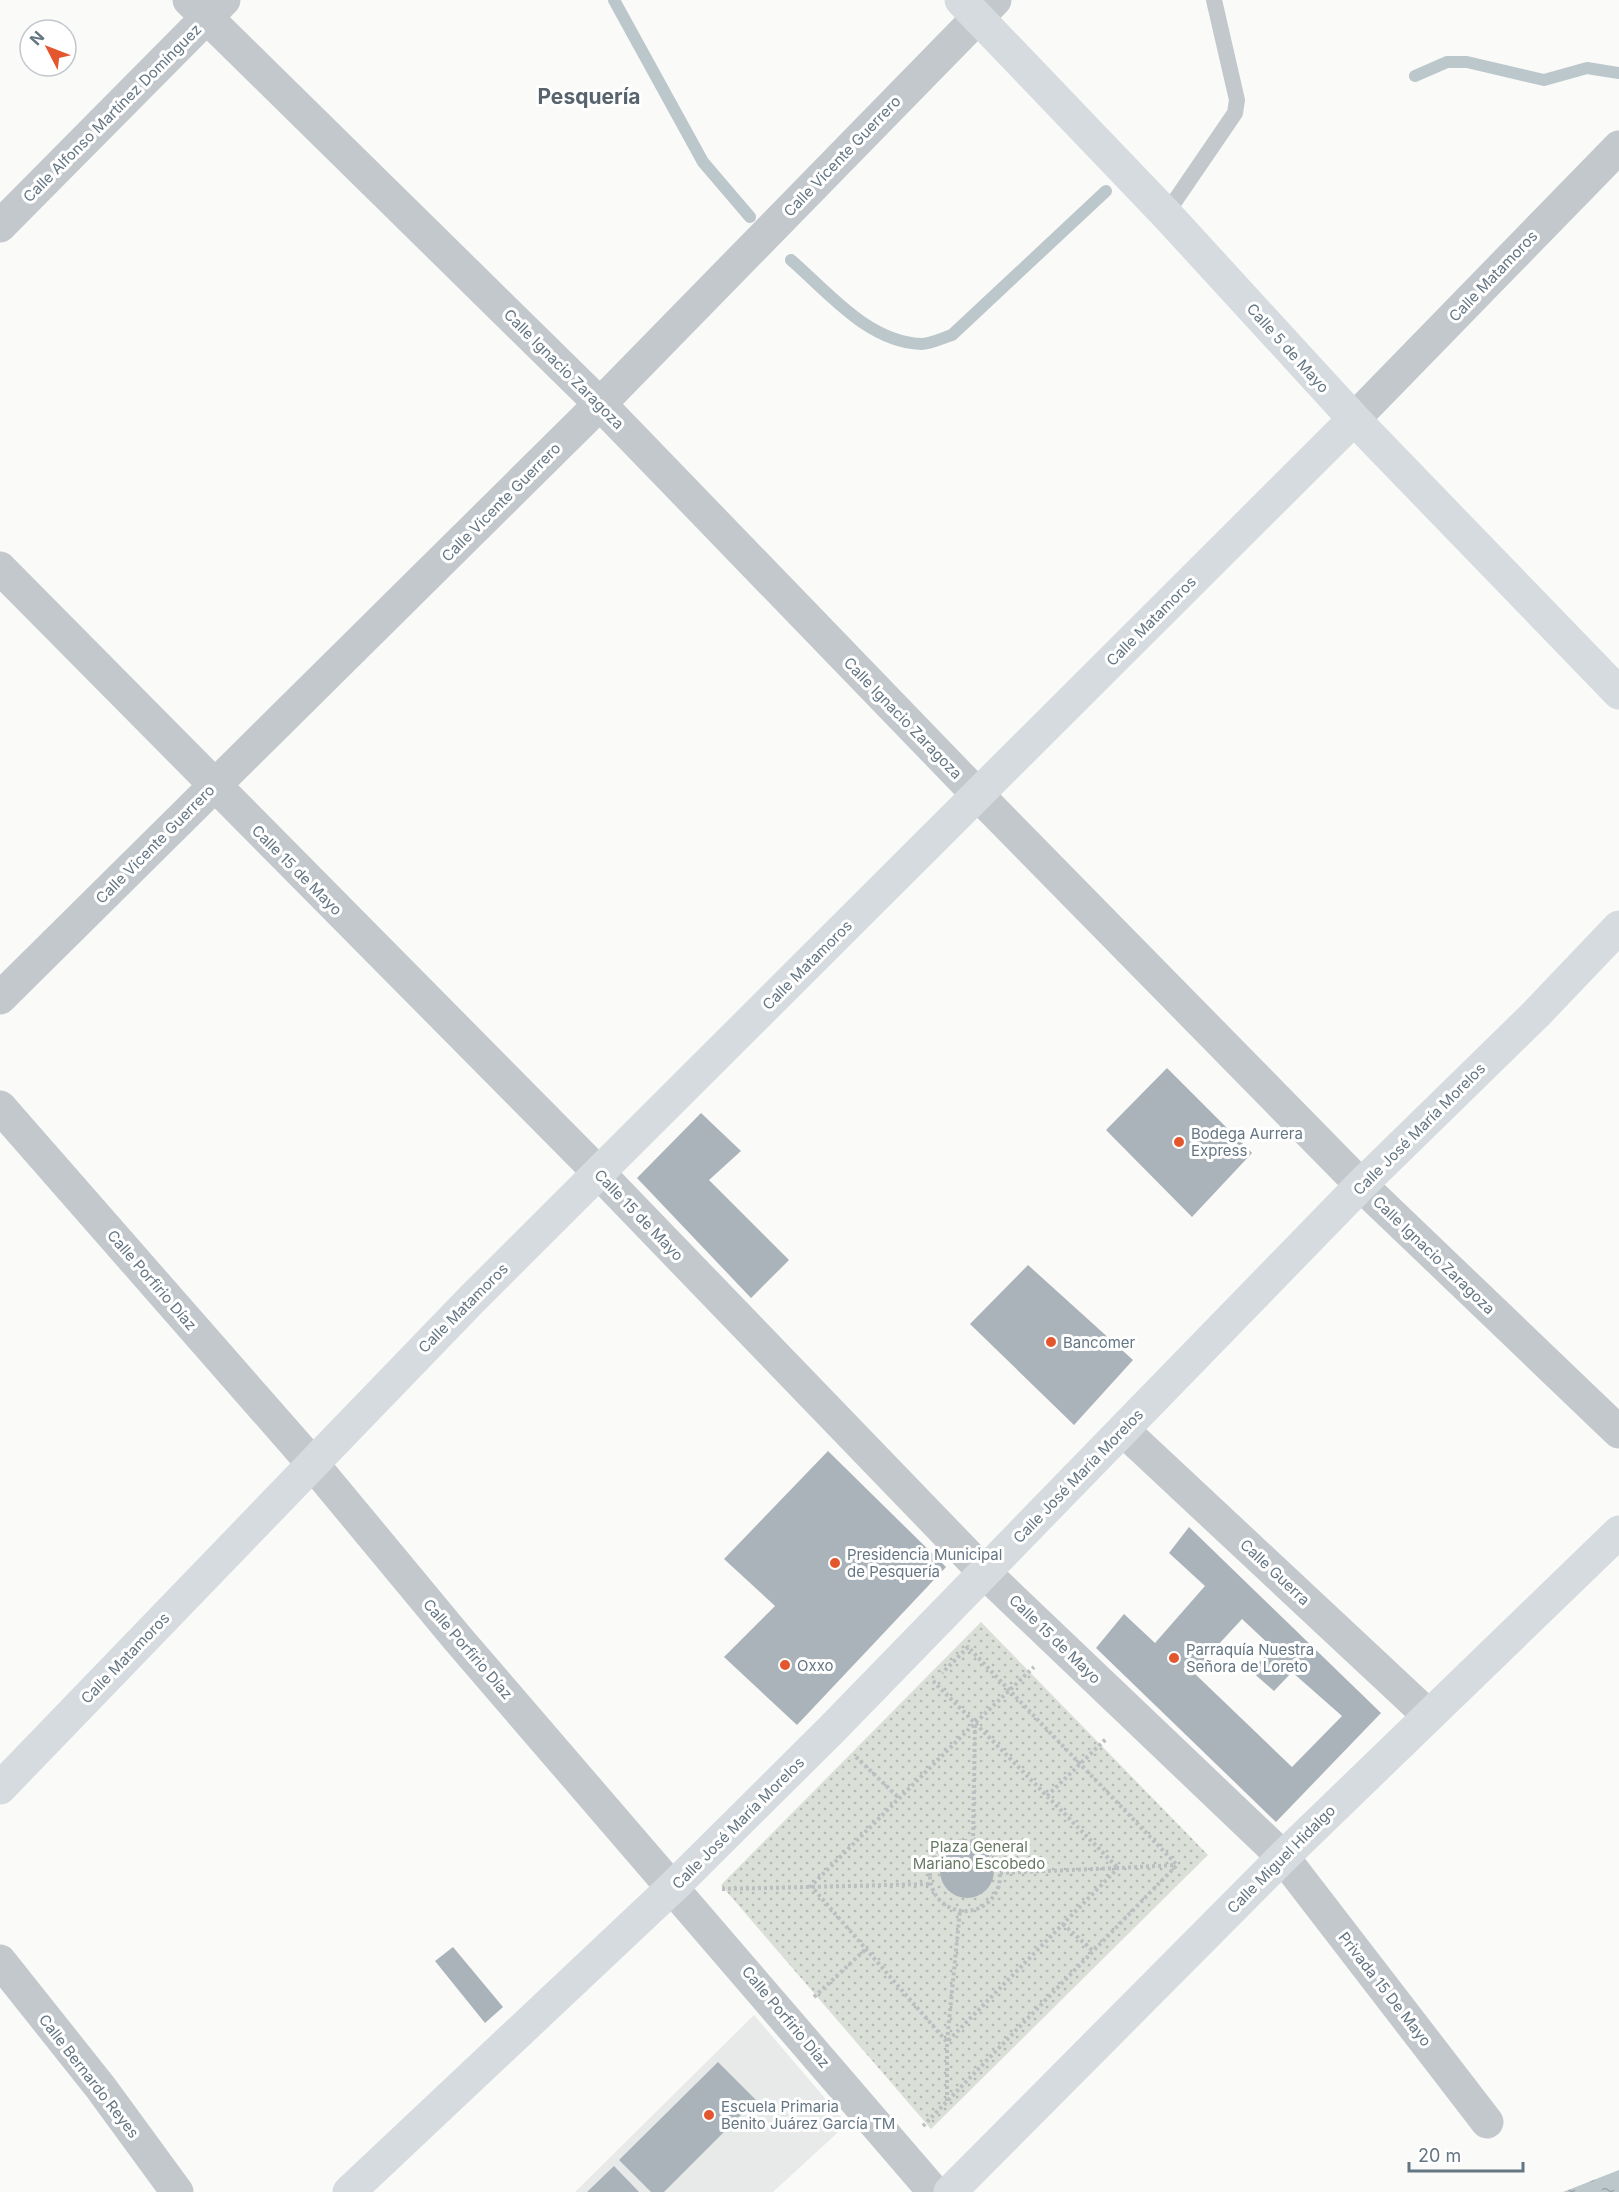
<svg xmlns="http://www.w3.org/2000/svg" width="1619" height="2192" viewBox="0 0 1619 2192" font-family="Inter,sans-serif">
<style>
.built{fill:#e8e9e9}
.park{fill:url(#park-dots)}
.water{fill:url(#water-ripples)}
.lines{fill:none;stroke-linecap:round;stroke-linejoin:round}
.stream{stroke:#bbc7cb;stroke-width:12}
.building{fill:#aab3b9;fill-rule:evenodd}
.path{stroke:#bbbfc2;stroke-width:4;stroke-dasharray:3 3;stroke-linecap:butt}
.lane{stroke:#c3c8cc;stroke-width:16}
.street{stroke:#c3c8cc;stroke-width:33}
.secondary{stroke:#d6dbdf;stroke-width:33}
.poi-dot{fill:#e4572e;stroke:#fff;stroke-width:2}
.labels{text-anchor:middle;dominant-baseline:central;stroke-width:6;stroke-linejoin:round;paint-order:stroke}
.street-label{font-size:15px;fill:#657683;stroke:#fff}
.poi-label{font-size:15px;fill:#657683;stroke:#fff;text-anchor:start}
.park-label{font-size:15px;fill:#687a64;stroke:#fff}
.district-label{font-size:21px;font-weight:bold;fill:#57646e;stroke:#fff}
</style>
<defs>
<pattern id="park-dots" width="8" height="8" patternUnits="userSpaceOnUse" patternTransform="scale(1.5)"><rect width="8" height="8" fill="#dadfd7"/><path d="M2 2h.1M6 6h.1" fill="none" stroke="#b4b9b4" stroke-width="1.8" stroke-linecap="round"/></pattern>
<pattern id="water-ripples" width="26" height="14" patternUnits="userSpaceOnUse" patternTransform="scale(1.5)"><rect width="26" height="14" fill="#bbc7cb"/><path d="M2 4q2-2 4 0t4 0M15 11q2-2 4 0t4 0" fill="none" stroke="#9ca6aa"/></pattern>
</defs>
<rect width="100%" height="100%" fill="#fafaf8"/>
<path class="built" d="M 754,2015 L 847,2124 L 773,2192 L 575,2192 Z"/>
<path class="park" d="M 981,1622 L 1208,1855 L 931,2129 L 721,1885 Z"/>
<path class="water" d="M 1619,2170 L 1619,2192 L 1563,2192 Z"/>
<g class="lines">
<path class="stream" d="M 614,0 L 703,162 L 750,217
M 1415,76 L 1447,62 L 1467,62 L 1544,80 L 1587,68 L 1619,73
M 791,260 C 829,293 868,342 921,344 C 931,344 942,338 952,335 L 1106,191"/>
</g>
<path class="building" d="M 1167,1068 L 1252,1153 L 1192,1217 L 1106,1130 Z
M 701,1113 L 741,1151 L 709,1180 L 789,1260 L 751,1298 L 637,1178 Z
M 1028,1265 L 1133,1360 L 1074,1425 L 970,1324 Z
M 828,1451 L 946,1567 L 797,1725 L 724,1657 L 775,1606 L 724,1559 Z
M 1189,1527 L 1381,1713 L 1276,1822 L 1096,1648 L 1124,1614 L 1155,1643 L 1205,1586 L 1169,1553 ZM 1242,1619 L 1273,1648 L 1251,1671 L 1274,1691 L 1292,1672 L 1342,1716 L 1292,1767 L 1193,1672 Z
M940 1871a27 27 0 1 1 54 0a27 27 0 1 1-54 0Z
M 453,1947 L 503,2007 L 485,2023 L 435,1961 Z
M 718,2062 L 756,2100 L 664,2192 L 651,2192 L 619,2160 Z
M 614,2166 L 639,2192 L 587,2192 Z"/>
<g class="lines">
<path class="path" d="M 933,1681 L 975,1723
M 856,1757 L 899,1798
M 1047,1796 L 1107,1738
M930 1876a35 35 0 1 1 70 0a35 35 0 1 1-70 0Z
M 973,1842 L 975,1723 L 1034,1667
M 1000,1873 L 1118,1868 L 975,1723 L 811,1886 L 947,2042 L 1118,1868 L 1175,1865
M 722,1889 L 931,1884
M 1063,1924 L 1093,1951
M 814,1997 L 866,1949
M 947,2101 L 947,2042 L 960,1910
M 923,2126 L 1177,1865 L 968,1647 L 942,1673"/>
<path class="lane" d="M 1166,214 L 1235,113 L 1237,100 L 1214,0"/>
<path class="street" d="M 189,0 L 600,404 L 977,794 L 1361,1185 L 1619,1432
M 0,226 L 224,0
M 1354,419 L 1619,147
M 0,568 L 599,1173 L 984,1572 L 1283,1857 L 1487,2122
M 0,998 L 600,404 L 995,0
M 0,1107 L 312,1463 L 458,1639 L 934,2192
M 1123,1430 L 1428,1715
M 0,1961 L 101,2088 L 177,2192"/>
<path class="secondary" d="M 961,0 L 1166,214 L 1354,419 L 1619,693
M 0,1788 L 472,1299 L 1354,419
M 349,2192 L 674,1886 L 832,1729 L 1361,1185 L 1536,1014 L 1619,927
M 950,2192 L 1283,1857 L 1619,1532"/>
</g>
<g class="poi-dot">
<circle cx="1179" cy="1142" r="6"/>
<circle cx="1051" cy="1342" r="6"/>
<circle cx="835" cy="1563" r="6"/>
<circle cx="1174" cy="1658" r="6"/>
<circle cx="785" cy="1665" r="6"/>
<circle cx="709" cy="2115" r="6"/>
</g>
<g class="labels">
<g class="street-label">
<text transform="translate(112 113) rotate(-45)">Calle Alfonso Martínez Domínguez</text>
<text transform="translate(842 156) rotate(-46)">Calle Vicente Guerrero</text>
<text transform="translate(1493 276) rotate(-46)">Calle Matamoros</text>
<text transform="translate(1288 348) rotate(48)">Calle 5 de Mayo</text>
<text transform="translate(564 369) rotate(45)">Calle Ignacio Zaragoza</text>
<text transform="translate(501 502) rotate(-45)">Calle Vicente Guerrero</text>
<text transform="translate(1151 621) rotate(-45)">Calle Matamoros</text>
<text transform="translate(903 718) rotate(46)">Calle Ignacio Zaragoza</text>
<text transform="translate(155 844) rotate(-45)">Calle Vicente Guerrero</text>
<text transform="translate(297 870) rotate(45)">Calle 15 de Mayo</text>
<text transform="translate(807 965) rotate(-45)">Calle Matamoros</text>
<text transform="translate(1419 1129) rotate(-45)">Calle José María Morelos</text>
<text transform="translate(639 1215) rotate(46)">Calle 15 de Mayo</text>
<text transform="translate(1434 1255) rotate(44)">Calle Ignacio Zaragoza</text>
<text transform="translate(152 1280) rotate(49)">Calle Porfirio Díaz</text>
<text transform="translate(463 1308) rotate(-45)">Calle Matamoros</text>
<text transform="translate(1078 1476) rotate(-46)">Calle José María Morelos</text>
<text transform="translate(1275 1572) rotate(43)">Calle Guerra</text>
<text transform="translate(1055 1639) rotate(44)">Calle 15 de Mayo</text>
<text transform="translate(468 1649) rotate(49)">Calle Porfirio Díaz</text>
<text transform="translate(125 1658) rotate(-46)">Calle Matamoros</text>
<text transform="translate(738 1823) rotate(-45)">Calle José María Morelos</text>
<text transform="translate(1281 1859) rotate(-45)">Calle Miguel Hidalgo</text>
<text transform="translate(1385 1989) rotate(52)">Privada 15 De Mayo</text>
<text transform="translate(786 2017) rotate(50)">Calle Porfirio Díaz</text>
<text transform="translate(89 2076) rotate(52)">Calle Bernardo Reyes</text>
</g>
<g class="poi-label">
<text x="1191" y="1133">Bodega Aurrera<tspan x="1191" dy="17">Express</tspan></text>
<text x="1063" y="1342">Bancomer</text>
<text x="847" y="1554">Presidencia Municipal<tspan x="847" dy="17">de Pesquería</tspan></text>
<text x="1186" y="1649">Parraquía Nuestra<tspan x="1186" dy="17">Señora de Loreto</tspan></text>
<text x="797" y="1665">Oxxo</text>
<text x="721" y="2106">Escuela Primaria<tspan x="721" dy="17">Benito Juárez García TM</tspan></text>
</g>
<g class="park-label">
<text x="979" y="1846">Plaza General<tspan x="979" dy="17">Mariano Escobedo</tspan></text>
</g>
<g class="district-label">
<text x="589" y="96">Pesquería</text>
</g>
</g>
<g transform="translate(48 48) rotate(312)"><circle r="28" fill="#ffffff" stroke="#c1c8cd" stroke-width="1.5"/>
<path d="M0-4.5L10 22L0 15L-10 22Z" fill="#e4572e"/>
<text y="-9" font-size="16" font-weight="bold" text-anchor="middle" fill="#657683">N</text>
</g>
<path d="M1409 2162v9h114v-9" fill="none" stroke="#657683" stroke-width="3"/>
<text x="1418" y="2162" font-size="18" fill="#657683" stroke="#ffffff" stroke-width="4.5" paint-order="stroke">20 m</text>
</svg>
